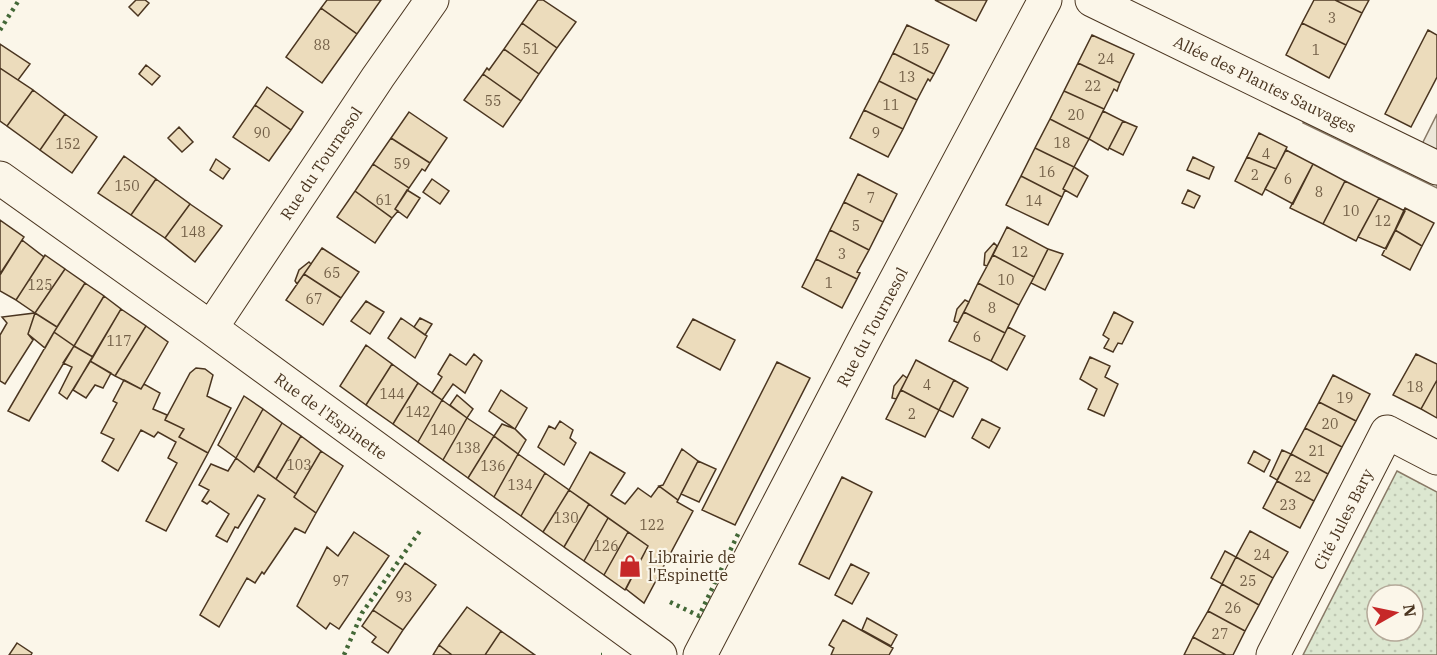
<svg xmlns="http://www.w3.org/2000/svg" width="1437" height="655" viewBox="0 0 1437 655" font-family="'IBM Plex Serif',serif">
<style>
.green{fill:url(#green-dots);stroke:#887966;stroke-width:1.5;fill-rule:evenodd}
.parking{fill:#ede7d9;stroke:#887966;stroke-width:1.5}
.building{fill:#ecdcbc;stroke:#4a3520;stroke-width:1.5}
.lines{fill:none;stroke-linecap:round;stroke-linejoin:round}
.minor-casing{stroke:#4a3520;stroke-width:35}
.minor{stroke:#fbf6e9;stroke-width:33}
.hedge{stroke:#436837;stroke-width:4.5;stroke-dasharray:3 4.5;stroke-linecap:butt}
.labels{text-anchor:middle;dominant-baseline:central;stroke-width:4.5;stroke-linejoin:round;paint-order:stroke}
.number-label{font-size:14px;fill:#725f47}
.street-label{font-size:16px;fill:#4a3520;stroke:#fbf6e9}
.poi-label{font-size:16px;fill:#4a3520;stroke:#fbf6e9;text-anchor:start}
</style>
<defs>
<pattern id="green-dots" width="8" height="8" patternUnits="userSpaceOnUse" patternTransform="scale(1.5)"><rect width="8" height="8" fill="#dce7d0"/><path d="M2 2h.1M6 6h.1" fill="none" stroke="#bec7b2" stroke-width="1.8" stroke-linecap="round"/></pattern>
</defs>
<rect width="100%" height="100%" fill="#fbf6e9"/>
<path class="green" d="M 1397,471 L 1437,492 L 1437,655 L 1303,655 ZM 1377,595 L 1413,595 L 1413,631 L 1377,631 Z"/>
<path class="parking" d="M 1310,106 L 1415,158 L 1437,114 L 1437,188 L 1303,123 Z"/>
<path class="building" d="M 136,0 L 145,0 L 149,3 L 138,16 L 129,7 Z
M 327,0 L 381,0 L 357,34 L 321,8 Z
M 538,0 L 543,0 L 576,22 L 557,48 L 522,23 Z
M 935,0 L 987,0 L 976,21 Z
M 1314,0 L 1335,0 L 1362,13 L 1346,45 L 1302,23 Z
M 1335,0 L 1369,0 L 1362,13 Z
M 321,8 L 357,34 L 322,83 L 286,57 Z
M 522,23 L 557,48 L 539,74 L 504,49 Z
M 1302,23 L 1346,45 L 1329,78 L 1286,55 Z
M 907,25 L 949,45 L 934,74 L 893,53 Z
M 1428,30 L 1437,35 L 1437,77 L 1411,127 L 1385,114 Z
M 1092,35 L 1134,54 L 1120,83 L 1078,63 Z
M 0,44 L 30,64 L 18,80 L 0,68 Z
M 504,49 L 539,74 L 521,101 L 483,74 L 487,68 L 489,70 Z
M 893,53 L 934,74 L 930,81 L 928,79 L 917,100 L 879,81 Z
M 1078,63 L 1120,83 L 1117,91 L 1114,89 L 1104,109 L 1064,91 Z
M 146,65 L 160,76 L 152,85 L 139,74 Z
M 0,68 L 33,90 L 7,126 L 0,121 Z
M 483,74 L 521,101 L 503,127 L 464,100 Z
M 879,81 L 917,100 L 903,129 L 864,110 Z
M 267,87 L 303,112 L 291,130 L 255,105 Z
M 33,90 L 65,114 L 40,150 L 7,126 Z
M 1064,91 L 1104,109 L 1089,139 L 1050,119 Z
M 255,105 L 291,130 L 269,161 L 233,137 Z
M 864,110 L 903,129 L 888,157 L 850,138 Z
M 1103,111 L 1123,121 L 1108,150 L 1089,139 Z
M 409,112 L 447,138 L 430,163 L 391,138 Z
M 65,114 L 97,137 L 72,173 L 40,150 Z
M 1050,119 L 1089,139 L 1074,167 L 1035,148 Z
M 1123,121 L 1137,127 L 1123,155 L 1109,148 Z
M 179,127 L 193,142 L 182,152 L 168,138 Z
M 1259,133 L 1287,147 L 1276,169 L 1247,157 Z
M 391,138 L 430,163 L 425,171 L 422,169 L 409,188 L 373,164 Z
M 1035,148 L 1074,167 L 1063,189 L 1065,190 L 1062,197 L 1021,176 Z
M 1286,150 L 1313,164 L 1293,204 L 1265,189 Z
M 124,156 L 156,179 L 131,215 L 98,193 Z
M 1193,157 L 1214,167 L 1209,179 L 1187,170 Z
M 1247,157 L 1276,169 L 1262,195 L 1235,181 Z
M 216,159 L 230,169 L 223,179 L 210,170 Z
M 373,164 L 409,188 L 395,209 L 398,211 L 392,218 L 355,191 Z
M 1313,164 L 1345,181 L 1323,224 L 1290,208 Z
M 1074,167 L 1088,176 L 1077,197 L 1063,189 Z
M 858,174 L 897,194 L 883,222 L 844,202 Z
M 1021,176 L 1062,197 L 1048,225 L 1006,205 Z
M 156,179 L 190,204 L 165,238 L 131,215 Z
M 432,179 L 449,191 L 440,204 L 423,192 Z
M 1345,181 L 1379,198 L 1356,241 L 1323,224 Z
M 407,190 L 420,198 L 407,218 L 395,209 Z
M 1188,190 L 1200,196 L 1194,208 L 1182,203 Z
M 355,191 L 392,218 L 375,243 L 337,217 Z
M 1379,198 L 1405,211 L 1386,249 L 1358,237 Z
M 844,202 L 883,222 L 869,250 L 830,230 Z
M 190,204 L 222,226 L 195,262 L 165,238 Z
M 1405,208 L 1434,223 L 1422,246 L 1395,230 Z
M 0,220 L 24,237 L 0,274 Z
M 1007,227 L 1048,249 L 1034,277 L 993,255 Z
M 830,230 L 869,250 L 857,272 L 860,273 L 857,279 L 816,259 Z
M 1395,230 L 1422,246 L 1410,270 L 1382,255 Z
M 22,240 L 44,257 L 16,300 L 0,291 L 0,275 Z
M 994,243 L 997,246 L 987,266 L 984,265 L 985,253 Z
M 322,248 L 359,272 L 341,298 L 304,274 Z
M 1048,249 L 1063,254 L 1045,290 L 1031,283 Z
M 45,255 L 65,269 L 35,313 L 16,300 Z
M 993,255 L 1034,277 L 1019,305 L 978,283 Z
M 816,259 L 857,279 L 842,308 L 802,287 Z
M 309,262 L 311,264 L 297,284 L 295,281 L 299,270 Z
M 65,269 L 85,283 L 57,327 L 35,313 Z
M 304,274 L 341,298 L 323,325 L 286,300 Z
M 85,283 L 104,296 L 74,346 L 54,332 Z
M 978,283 L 1019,305 L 1005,333 L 964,312 Z
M 104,296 L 121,309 L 93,357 L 74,346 Z
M 965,300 L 969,302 L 958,323 L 954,321 L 957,309 Z
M 366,301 L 384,312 L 370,334 L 351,321 Z
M 121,309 L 146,326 L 115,376 L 90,361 Z
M 964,312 L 1005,333 L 991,361 L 949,341 Z
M 1114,312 L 1133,322 L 1122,344 L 1118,343 L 1113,352 L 1104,348 L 1109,339 L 1103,335 Z
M 35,313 L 57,327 L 45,348 L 28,334 Z
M 35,313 L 28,334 L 33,340 L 5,384 L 0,381 L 0,335 L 7,323 L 2,317 Z
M 401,318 L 427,336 L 415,358 L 388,338 Z
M 420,318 L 432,324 L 425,335 L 414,327 Z
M 693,319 L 735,340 L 720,370 L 677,347 Z
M 146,326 L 168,342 L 141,389 L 115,376 Z
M 1008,327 L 1025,336 L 1007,370 L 991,361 Z
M 54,332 L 74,346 L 29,421 L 8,411 Z
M 366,345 L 392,364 L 366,405 L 340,386 Z
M 74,346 L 93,357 L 67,399 L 59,393 L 72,367 L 63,363 Z
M 450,354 L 466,365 L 474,354 L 482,361 L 465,393 L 453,384 L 442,400 L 432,393 L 442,377 L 438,374 Z
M 1416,354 L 1437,364 L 1437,380 L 1421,409 L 1393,395 Z
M 1090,357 L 1110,366 L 1105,377 L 1118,384 L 1104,416 L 1088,409 L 1097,389 L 1080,379 Z
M 916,360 L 954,380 L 939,410 L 901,390 Z
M 90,361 L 111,373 L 103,388 L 95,385 L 86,398 L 73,390 Z
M 777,362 L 810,378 L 735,525 L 702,510 Z
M 392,364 L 418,383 L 393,424 L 366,405 Z
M 196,368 L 205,369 L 213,375 L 207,396 L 231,408 L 208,453 L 179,437 L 184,429 L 165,420 L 190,373 Z
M 903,375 L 907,378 L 896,399 L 892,398 L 894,386 Z
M 1333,375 L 1370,394 L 1356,421 L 1319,402 Z
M 124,380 L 141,389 L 144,384 L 160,393 L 153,409 L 167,415 L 165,420 L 184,429 L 179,437 L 208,453 L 166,531 L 146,521 L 177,463 L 168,458 L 176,442 L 158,432 L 154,437 L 141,430 L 118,471 L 102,461 L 114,439 L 101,433 L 117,403 L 113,401 Z
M 954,380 L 968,388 L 953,417 L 939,410 Z
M 1437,380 L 1437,418 L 1421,409 Z
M 418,383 L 442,400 L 418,442 L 393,424 Z
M 501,390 L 527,408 L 515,429 L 489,411 Z
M 901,390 L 939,410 L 925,437 L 886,419 Z
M 457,395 L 473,409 L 467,418 L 450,405 Z
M 244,396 L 263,409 L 236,458 L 218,445 Z
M 442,400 L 467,418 L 443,460 L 418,442 Z
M 1319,402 L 1356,421 L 1342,447 L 1305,428 Z
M 263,409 L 282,423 L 254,472 L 236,458 Z
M 467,418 L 494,436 L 468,478 L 443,460 Z
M 982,419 L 1000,428 L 989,448 L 972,438 Z
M 560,421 L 573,430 L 570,438 L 576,443 L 564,465 L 538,447 L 549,426 L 555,429 Z
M 282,423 L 301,436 L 276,479 L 258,466 Z
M 502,424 L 515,429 L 526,440 L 518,454 L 494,436 Z
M 1305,428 L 1342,447 L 1328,474 L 1291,454 Z
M 301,436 L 321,451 L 296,494 L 276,479 Z
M 494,436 L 518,454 L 494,497 L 468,478 Z
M 682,449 L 698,461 L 678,500 L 659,486 L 663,485 Z
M 1282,450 L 1291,454 L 1277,480 L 1270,476 Z
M 321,451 L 343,466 L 316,513 L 294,497 Z
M 1254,451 L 1270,460 L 1264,472 L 1248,463 Z
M 590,452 L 625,473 L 611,495 L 625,504 L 638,488 L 651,497 L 659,486 L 678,500 L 677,502 L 693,511 L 644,603 L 626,589 L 648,546 L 569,490 Z
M 518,454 L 545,473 L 521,516 L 494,497 Z
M 1291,454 L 1328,474 L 1314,501 L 1277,481 Z
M 236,458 L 254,472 L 258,466 L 296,494 L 294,497 L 316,513 L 305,533 L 295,528 L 264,574 L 262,572 L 255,583 L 247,578 L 219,627 L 200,615 L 265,499 L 258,495 L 238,528 L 235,527 L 227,542 L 216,536 L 229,514 L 210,501 L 207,504 L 202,501 L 209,490 L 199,485 L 211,464 L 228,471 Z
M 698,461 L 716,469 L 699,502 L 681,494 Z
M 545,473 L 569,490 L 543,532 L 521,516 Z
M 842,477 L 872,492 L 829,579 L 799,564 Z
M 1277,481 L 1314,501 L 1300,528 L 1263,508 Z
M 569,490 L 589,504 L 564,547 L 543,532 Z
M 589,504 L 608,518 L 584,561 L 564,547 Z
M 608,518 L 628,532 L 604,575 L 584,561 Z
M 1250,531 L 1288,552 L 1273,578 L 1236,557 Z
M 354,532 L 389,556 L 339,629 L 330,623 L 326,629 L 297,606 L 327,547 L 338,556 Z
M 628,532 L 648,546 L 625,590 L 604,575 Z
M 1225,551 L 1236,557 L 1222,584 L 1211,578 Z
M 1236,557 L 1273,578 L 1259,605 L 1222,584 Z
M 405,563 L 436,585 L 403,630 L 373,610 Z
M 851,564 L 869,573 L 852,604 L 835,595 Z
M 1222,584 L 1259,605 L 1245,631 L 1208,611 Z
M 467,607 L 501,631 L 485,655 L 452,655 L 439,645 Z
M 373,610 L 403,630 L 388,653 L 372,642 L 376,637 L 362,626 Z
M 1208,611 L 1245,631 L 1233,655 L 1226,655 L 1193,637 Z
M 867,618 L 897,635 L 891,646 L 862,630 Z
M 843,620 L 893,648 L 889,655 L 831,655 L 834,648 L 829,645 Z
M 501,631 L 535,655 L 485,655 Z
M 1193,637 L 1226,655 L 1184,655 Z
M 17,643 L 32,653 L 31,655 L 9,655 Z
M 439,645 L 452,655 L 433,655 Z"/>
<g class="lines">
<g class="minor-casing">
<path id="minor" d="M 1092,0 L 1437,168
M 0,178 L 211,328 L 660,655
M 211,328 L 378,77 L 432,0
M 700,655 L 864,340 L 1045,0
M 1273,655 L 1387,432 L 1437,458"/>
</g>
<use href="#minor" class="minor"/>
<path class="hedge" d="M 0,30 L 19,0
M 670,602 L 699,616 L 740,530
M 344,655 L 362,613 L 422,528
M 601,655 L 602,655"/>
</g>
<defs>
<g id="shop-bare" transform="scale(1.8)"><path d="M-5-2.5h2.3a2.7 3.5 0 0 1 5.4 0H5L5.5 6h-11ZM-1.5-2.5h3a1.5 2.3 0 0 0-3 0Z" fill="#c62828" stroke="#fbf6e9" stroke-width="2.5" paint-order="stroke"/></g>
</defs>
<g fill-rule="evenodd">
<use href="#shop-bare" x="630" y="566"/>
</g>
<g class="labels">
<g class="number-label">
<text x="1332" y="18">3</text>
<text x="322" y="45">88</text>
<text x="531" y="49">51</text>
<text x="921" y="49">15</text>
<text x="1316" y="50">1</text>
<text x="1106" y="59">24</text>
<text x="907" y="77">13</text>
<text x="1093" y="86">22</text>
<text x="493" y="101">55</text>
<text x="891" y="105">11</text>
<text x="1076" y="115">20</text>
<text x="262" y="133">90</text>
<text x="876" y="133">9</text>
<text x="1062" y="143">18</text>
<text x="68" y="144">152</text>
<text x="1266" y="154">4</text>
<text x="402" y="164">59</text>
<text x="1047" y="172">16</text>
<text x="1255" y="175">2</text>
<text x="1288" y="179">6</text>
<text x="127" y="186">150</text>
<text x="1319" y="192">8</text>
<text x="871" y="198">7</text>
<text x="384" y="200">61</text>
<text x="1034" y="201">14</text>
<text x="1351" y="211">10</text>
<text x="1383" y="221">12</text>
<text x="856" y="226">5</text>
<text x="193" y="232">148</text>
<text x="1020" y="252">12</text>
<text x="842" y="254">3</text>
<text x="332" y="273">65</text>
<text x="1006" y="280">10</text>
<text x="829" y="283">1</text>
<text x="40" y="285">125</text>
<text x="314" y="299">67</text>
<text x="992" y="308">8</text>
<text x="977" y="337">6</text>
<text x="119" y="341">117</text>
<text x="927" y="385">4</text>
<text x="1415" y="387">18</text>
<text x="392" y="394">144</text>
<text x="1345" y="398">19</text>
<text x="418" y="412">142</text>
<text x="912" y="414">2</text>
<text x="1330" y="424">20</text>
<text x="443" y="430">140</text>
<text x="468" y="448">138</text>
<text x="1317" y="451">21</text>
<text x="299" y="465">103</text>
<text x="493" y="466">136</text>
<text x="1303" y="477">22</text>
<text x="520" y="485">134</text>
<text x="1288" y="505">23</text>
<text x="566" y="518">130</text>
<text x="652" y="525">122</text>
<text x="606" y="546">126</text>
<text x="1262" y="555">24</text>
<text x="341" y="581">97</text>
<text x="1248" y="581">25</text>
<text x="404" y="597">93</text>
<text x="1233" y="608">26</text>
<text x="1220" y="634">27</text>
</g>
<g class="street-label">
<text transform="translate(1265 84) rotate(26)">Allée des Plantes Sauvages</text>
<text transform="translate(321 163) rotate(-56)">Rue du Tournesol</text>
<text transform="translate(872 327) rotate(-62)">Rue du Tournesol</text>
<text transform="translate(331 416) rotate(36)">Rue de l'Espinette</text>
<text transform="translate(1343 519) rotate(-63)">Cité Jules Bary</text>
</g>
<g class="poi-label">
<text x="648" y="557">Librairie de<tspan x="648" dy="18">l'Espinette</tspan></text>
</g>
</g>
<g transform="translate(1395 613) rotate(81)"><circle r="28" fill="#fbf6e9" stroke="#b4a999" stroke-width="1.5"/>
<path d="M0-4.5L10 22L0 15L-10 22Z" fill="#c62828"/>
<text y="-9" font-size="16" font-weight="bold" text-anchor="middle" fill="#4a3520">N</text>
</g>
</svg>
